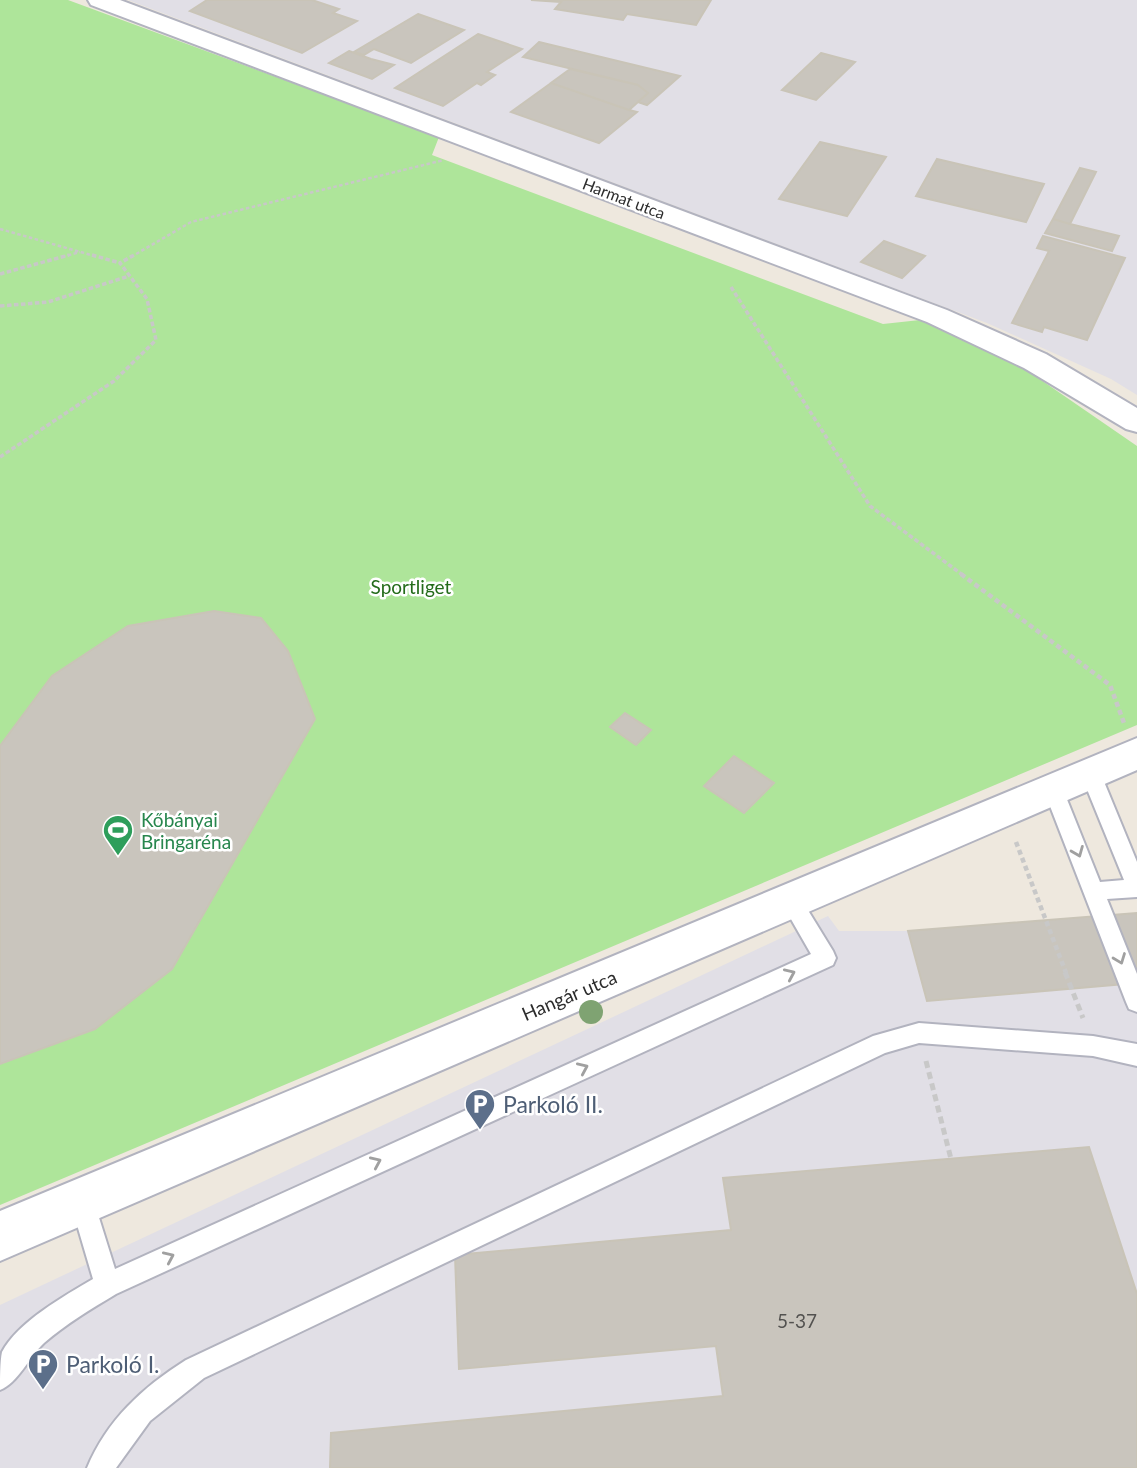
<svg xmlns="http://www.w3.org/2000/svg" width="1137" height="1468" viewBox="0 0 1137 1468" font-family="Lato,sans-serif">
<style>
.industrial{fill:#e1dfe6}
.green{fill:#aee59a}
.building{fill:#c9c5bd;stroke:#c9c4b7;stroke-width:2}
.lines{fill:none;stroke-linecap:round;stroke-linejoin:round}
.service-casing{stroke:#b2b3bf;stroke-width:4}
.minor-casing{stroke:#b2b3bf;stroke-width:4}
.path-far3{stroke:#c8c8c8;stroke-width:2.5;stroke-dasharray:3.5 2.5;stroke-linecap:butt}
.path-far2{stroke:#c8c8c8;stroke-width:3.5;stroke-dasharray:4.5 2.5;stroke-linecap:butt}
.path-far1{stroke:#c8c8c8;stroke-width:4.5;stroke-dasharray:5 3.5;stroke-linecap:butt}
.path{stroke:#c8c8c8;stroke-width:5;stroke-dasharray:7 4.5;stroke-linecap:butt}
.service{fill:#fff;fill-rule:evenodd}
.minor{fill:#fff;fill-rule:evenodd}
.tree{fill:#7fa372}
.oneway{stroke:#a0a0a0}
.labels{text-anchor:middle;dominant-baseline:central;stroke-width:5;stroke-linejoin:round;paint-order:stroke}
.far-street-label{font-size:16px;fill:#2c2c2c;stroke:#fff}
.park-label{font-size:19px;fill:#246b1a;stroke:#fff}
.leisure-label{font-size:19px;fill:#27864d;stroke:#fff;text-anchor:start}
.street-label{font-size:19px;fill:#2c2c2c;stroke:#fff}
.near-number-label{font-size:19px;fill:#535250}
.near-service-label{font-size:23px;fill:#4e5e75;stroke:#fff;text-anchor:start}
</style>
<rect width="100%" height="100%" fill="#eee8de"/>
<path class="industrial" d="M 128,0 L 1137,0 L 1137,395 L 1111,379 L 987,323 Z
M 1137,913 L 1137,1468 L 0,1468 L 0,1305 L 828,916 L 839,931 L 907,931 Z"/>
<path class="green" d="M 0,0 L 68,0 L 439,137 L 432,155 L 883,324 L 920,320 L 1015,362 L 1137,446 L 1137,725 L 0,1205 Z"/>
<path class="building" d="M 207,0 L 312,0 L 339,9 L 333,13 L 357,21 L 302,53 L 190,11 Z
M 531,0 L 711,0 L 696,25 L 627,14 L 623,20 L 555,9 L 561,2 Z
M 418,14 L 464,30 L 411,63 L 374,49 L 364,55 L 354,52 Z
M 478,34 L 522,49 L 487,72 L 495,75 L 481,85 L 477,83 L 443,106 L 395,88 Z
M 539,42 L 680,76 L 647,105 L 638,102 L 648,93 L 638,85 L 523,57 Z
M 349,51 L 371,59 L 394,65 L 372,79 L 329,63 Z
M 821,53 L 855,62 L 816,100 L 782,90 Z
M 570,69 L 638,85 L 648,93 L 629,110 L 551,83 Z
M 551,83 L 629,110 L 637,112 L 599,143 L 511,112 Z
M 820,142 L 886,157 L 847,216 L 779,199 Z
M 937,159 L 1044,184 L 1026,222 L 916,196 Z
M 1080,168 L 1096,172 L 1070,224 L 1053,219 Z
M 1053,219 L 1070,224 L 1119,236 L 1112,251 L 1045,233 Z
M 1043,236 L 1125,258 L 1087,340 L 1044,327 L 1042,332 L 1012,323 L 1049,251 L 1037,248 Z
M 884,241 L 925,256 L 902,278 L 861,262 Z
M 214,611 L 261,618 L 288,651 L 315,719 L 172,969 L 95,1029 L 0,1064 L 0,746 L 52,676 L 128,626 Z
M 625,713 L 651,730 L 636,745 L 610,727 Z
M 734,756 L 774,783 L 744,813 L 704,786 Z
M 1137,913 L 1137,983 L 927,1001 L 908,931 Z
M 1089,1147 L 1137,1294 L 1137,1468 L 330,1468 L 331,1433 L 723,1396 L 716,1346 L 459,1369 L 455,1255 L 731,1230 L 723,1178 Z"/>
<g class="lines">
<g class="service-casing">
<path id="service" d="M 1090,764 L 1097,766 L 1100,772 L 1137,862 L 1137,897 L 1107,899 L 1137,974 L 1137,1012 L 1129,1009 L 1126,1002 L 1043,788 L 1046,782 L 1053,780 L 1060,782 L 1100,882 L 1124,880 L 1080,772 L 1083,766 Z
M 791,891 L 798,894 L 833,951 L 836,958 L 833,965 L 116,1294 C 91,1309 66,1324 44,1343 C 29,1357 18,1383 0,1390 C 0,1379 0,1361 2,1352 C 18,1322 64,1296 93,1279 L 70,1201 L 73,1192 L 82,1189 L 91,1192 L 115,1269 L 811,954 L 780,900 L 784,894 Z
M 919,1023 L 1093,1036 L 1137,1044 L 1137,1066 L 1093,1056 L 919,1043 L 885,1053 L 204,1378 L 150,1421 L 116,1468 L 87,1468 C 107,1420 143,1387 186,1360 L 873,1036 Z"/>
</g>
<g class="minor-casing">
<path id="minor" d="M 88,0 L 120,0 L 947,310 L 1046,354 L 1137,408 L 1137,432 L 1126,429 L 1024,368 L 927,322 L 91,5 Z
M 1137,738 L 1137,770 L 0,1261 L 0,1211 Z"/>
</g>
<path class="path-far3" d="M 0,229 L 98,257
M 62,257 L 80,252
M 131,257 L 191,222 L 444,160"/>
<path class="path-far2" d="M 92,255 L 120,263
M 0,274 L 69,255
M 731,287 L 870,506 L 964,576
M 0,306 L 48,302 L 129,276
M 0,457 L 114,381 L 156,340 L 147,299 L 120,263 L 134,255"/>
<path class="path-far1" d="M 961,574 L 1110,685 L 1124,723
M 1016,842 L 1066,973"/>
<path class="path" d="M 1065,972 L 1083,1018
M 926,1061 L 951,1159"/>
<use href="#service" class="service"/>
<use href="#minor" class="minor"/>
</g>
<circle class="tree" cx="591" cy="1012" r="12"/>
<defs><path id="oneway-chevron" d="M-2-3.5L2.5 0L-2 3.5" fill="none" stroke-width="1.6" stroke-linecap="round" stroke-linejoin="round" transform="scale(1.75)"/></defs>
<g class="oneway">
<use href="#oneway-chevron" transform="translate(1078 852) rotate(68)"/>
<use href="#oneway-chevron" transform="translate(1120 959) rotate(69)"/>
<use href="#oneway-chevron" transform="translate(790 974) rotate(-24)"/>
<use href="#oneway-chevron" transform="translate(583 1068) rotate(-24)"/>
<use href="#oneway-chevron" transform="translate(376 1162) rotate(-24)"/>
<use href="#oneway-chevron" transform="translate(169 1257) rotate(-24)"/>
</g>
<defs>
<g id="stadium-pin" transform="scale(1.575)"><path d="M0 17L-7.5 6A9.5 9.5 0 1 1 7.5 6Z" fill="#2e9e5b" stroke="#fff"/><path d="M0-5a6.5 5 0 1 0 0 10a6.5 5 0 1 0 0-10ZM-3.5-1.8h7v3.6h-7Z" fill="#fff"/></g>
<g id="parking-pin" transform="scale(1.575)"><path d="M0 17L-7.5 6A9.5 9.5 0 1 1 7.5 6Z" fill="#5c6f8a" stroke="#fff"/><path d="M-3.5-5.5H1a3.5 3.5 0 0 1 0 7H-1V5.5H-3.5ZM-1-3.4V-.6H.8a1.4 1.4 0 0 0 0-2.8Z" fill="#fff"/></g>
</defs>
<g fill-rule="evenodd">
<use href="#stadium-pin" x="118" y="830"/>
<use href="#parking-pin" x="480" y="1104"/>
<use href="#parking-pin" x="43" y="1364"/>
</g>
<g class="labels">
<g class="far-street-label">
<text transform="translate(624 198) rotate(21)">Harmat utca</text>
</g>
<g class="park-label">
<text x="411" y="586">Sportliget</text>
</g>
<g class="leisure-label">
<text x="141" y="819">Kőbányai<tspan x="141" dy="22">Bringaréna</tspan></text>
</g>
<g class="street-label">
<text transform="translate(569 995) rotate(-23)">Hangár utca</text>
</g>
<g class="near-number-label">
<text x="797" y="1320">5-37</text>
</g>
<g class="near-service-label">
<text x="503" y="1104">Parkoló II.</text>
<text x="66" y="1364">Parkoló I.</text>
</g>
</g>
</svg>
